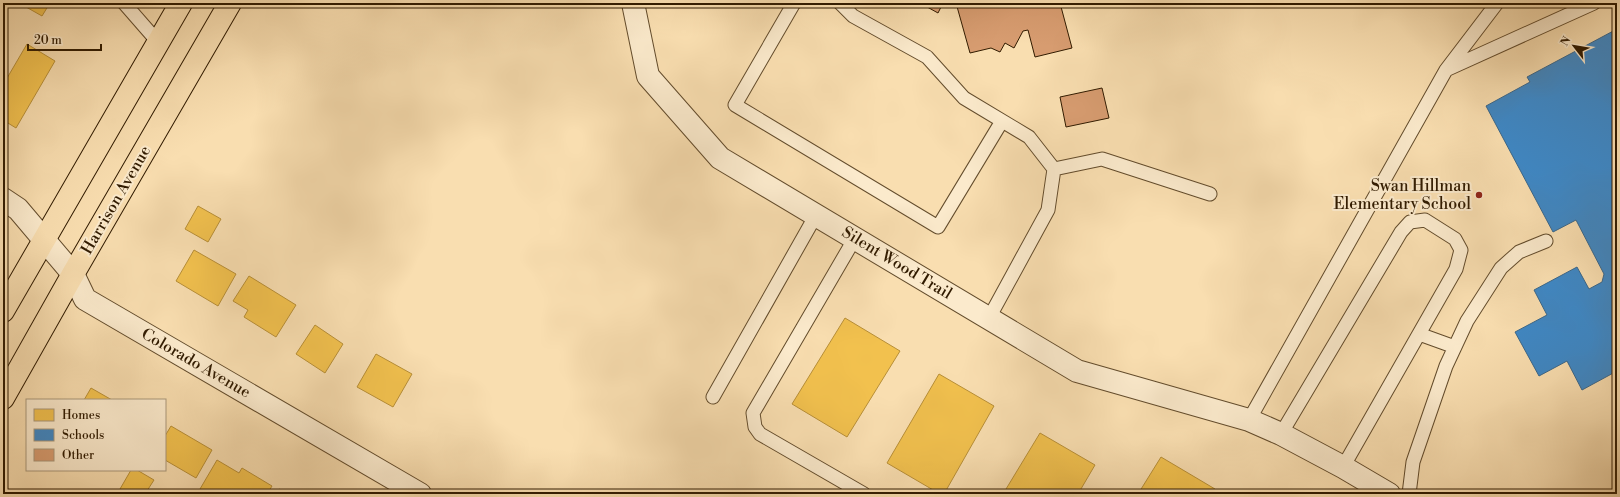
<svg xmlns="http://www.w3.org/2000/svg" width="1620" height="497" viewBox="0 0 1620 497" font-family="'Libre Bodoni',serif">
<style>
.homes{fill:#f2c14e;stroke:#b88f37}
.schools{fill:#3f88c5;stroke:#3b678a}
.building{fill:#d79c70;stroke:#311b00}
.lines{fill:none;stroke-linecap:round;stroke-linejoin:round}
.service-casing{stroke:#634c2c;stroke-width:15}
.minor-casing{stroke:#634c2c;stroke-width:24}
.tertiary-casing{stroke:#634c2c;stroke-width:24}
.primary-casing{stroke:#311b00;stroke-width:24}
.service{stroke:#fbeacc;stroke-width:13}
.minor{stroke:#fbeacc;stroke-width:22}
.tertiary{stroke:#fbeacc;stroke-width:22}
.primary{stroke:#f9deb0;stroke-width:22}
.poi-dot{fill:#8f2418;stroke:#fbeacc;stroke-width:1.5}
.labels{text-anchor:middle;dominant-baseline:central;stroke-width:4;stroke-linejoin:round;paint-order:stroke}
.poi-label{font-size:16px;fill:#311b00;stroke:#fbeacc;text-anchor:end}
.street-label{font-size:16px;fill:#311b00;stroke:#fbeacc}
</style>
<rect width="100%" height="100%" fill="#f9deb0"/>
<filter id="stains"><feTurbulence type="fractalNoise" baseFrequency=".005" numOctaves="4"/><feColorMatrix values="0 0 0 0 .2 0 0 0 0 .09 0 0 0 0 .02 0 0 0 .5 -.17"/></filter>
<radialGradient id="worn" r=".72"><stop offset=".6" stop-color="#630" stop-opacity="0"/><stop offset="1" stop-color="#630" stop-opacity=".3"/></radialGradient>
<path class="homes" d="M 19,3 L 50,3 L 42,16 Z
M 27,44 L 55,61 L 16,128 L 3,120 L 3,85 Z
M 198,206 L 221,219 L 208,242 L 185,229 Z
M 194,250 L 236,274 L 218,306 L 176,281 Z
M 249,276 L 296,305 L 276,337 L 244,317 L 248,310 L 233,301 Z
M 845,318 L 900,351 L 847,437 L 792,404 Z
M 315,325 L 343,344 L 325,373 L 296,354 Z
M 376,354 L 412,374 L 393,407 L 357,387 Z
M 939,374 L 994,406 L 944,494 L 940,494 L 887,463 Z
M 91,388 L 112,400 L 84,400 Z
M 171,426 L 212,450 L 196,478 L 165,460 L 165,436 Z
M 1040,433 L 1095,465 L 1078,494 L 1003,494 Z
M 1161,457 L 1215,489 L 1212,494 L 1138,494 Z
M 217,460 L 239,473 L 242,468 L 272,486 L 267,494 L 209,494 L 200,489 Z
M 131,470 L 137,470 L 154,480 L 145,494 L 129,494 L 120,489 Z
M 279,489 L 288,494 L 276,494 Z"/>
<path class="schools" d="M 1617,29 L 1617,348 L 1614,349 L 1617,354 L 1617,371 L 1582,390 L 1567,361 L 1539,376 L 1515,332 L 1547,315 L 1534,290 L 1577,267 L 1589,289 L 1602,282 L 1604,274 L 1576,220 L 1553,232 L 1486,106 L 1530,82 L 1527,77 Z"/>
<path class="building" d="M 920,3 L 943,3 L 938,13 Z
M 956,3 L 1060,3 L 1072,48 L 1035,57 L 1028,30 L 1023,31 L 1014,48 L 1005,43 L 1000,52 L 991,48 L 970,53 Z
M 1102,88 L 1109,118 L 1066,127 L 1060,97 Z"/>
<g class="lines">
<g class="service-casing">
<path id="service" d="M 124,3 L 158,42
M 794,3 L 735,105 L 938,227 L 1002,121
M 840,3 L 853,16 L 927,57 L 964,98 L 1029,137 L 1054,169 L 1048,210 L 989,318
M 1448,69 L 1594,3
M 1054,169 L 1102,159 L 1210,194
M 855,238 L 753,413 L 755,427 L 760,434 L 864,494
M 1419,334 L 1455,347
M 713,397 L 816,215
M 1249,420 L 1446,70 L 1497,3
M 1281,434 L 1401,232 L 1410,222 L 1425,220 L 1455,239 L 1461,250 L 1456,269 L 1343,467
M 1409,494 L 1413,462 L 1446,366 L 1467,321 L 1501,268 L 1519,252 L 1546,241"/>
</g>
<g class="minor-casing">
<path id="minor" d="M 633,3 L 648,76 L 720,158 L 1077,371 L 1249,420 L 1281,434 L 1343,467 L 1389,494
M 73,274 L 85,299 L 420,494"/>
</g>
<g class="tertiary-casing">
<path id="tertiary" d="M 3,199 L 18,209 L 73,274"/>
</g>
<g class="primary-casing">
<path id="primary" d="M 3,311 L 181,3
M 3,398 L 73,274 L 230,3"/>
</g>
<use href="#service" class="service"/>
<use href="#minor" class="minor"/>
<use href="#tertiary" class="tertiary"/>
<use href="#primary" class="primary"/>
</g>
<circle class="poi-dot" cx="1479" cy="195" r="4"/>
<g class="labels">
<g class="poi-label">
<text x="1471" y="186">Swan Hillman<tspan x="1471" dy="18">Elementary School</tspan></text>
</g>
<g class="street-label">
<text transform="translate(116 200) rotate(-60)">Harrison Avenue</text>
<text transform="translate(897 263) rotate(31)">Silent Wood Trail</text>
<text transform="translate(196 363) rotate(30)">Colorado Avenue</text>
</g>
</g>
<rect width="1620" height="497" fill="none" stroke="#f9deb0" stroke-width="16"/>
<rect x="4" y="4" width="1612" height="489" fill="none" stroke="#311b00" stroke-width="2"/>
<rect x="8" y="8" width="1604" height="481" fill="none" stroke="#311b00"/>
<rect x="26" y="399" width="140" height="72" fill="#fbeacc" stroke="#aa977a"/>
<rect x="34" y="409" width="20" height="12" fill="#f2c14e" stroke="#aa977a"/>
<text x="62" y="419" font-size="12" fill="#311b00">Homes</text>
<rect x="34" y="429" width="20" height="12" fill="#3f88c5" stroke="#aa977a"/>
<text x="62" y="439" font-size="12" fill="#311b00">Schools</text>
<rect x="34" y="449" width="20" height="12" fill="#d79c70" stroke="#aa977a"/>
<text x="62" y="459" font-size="12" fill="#311b00">Other</text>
<g transform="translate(1574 46) rotate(301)" stroke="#fbeacc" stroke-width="3" paint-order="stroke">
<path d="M0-3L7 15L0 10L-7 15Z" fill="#311b00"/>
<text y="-6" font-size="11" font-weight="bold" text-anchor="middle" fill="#311b00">N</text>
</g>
<path d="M28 44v6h73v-6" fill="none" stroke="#311b00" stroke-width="2"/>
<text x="34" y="44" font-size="12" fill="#311b00" stroke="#fbeacc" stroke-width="3" paint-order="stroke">20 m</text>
<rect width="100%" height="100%" filter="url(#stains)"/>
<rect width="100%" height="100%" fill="url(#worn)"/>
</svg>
